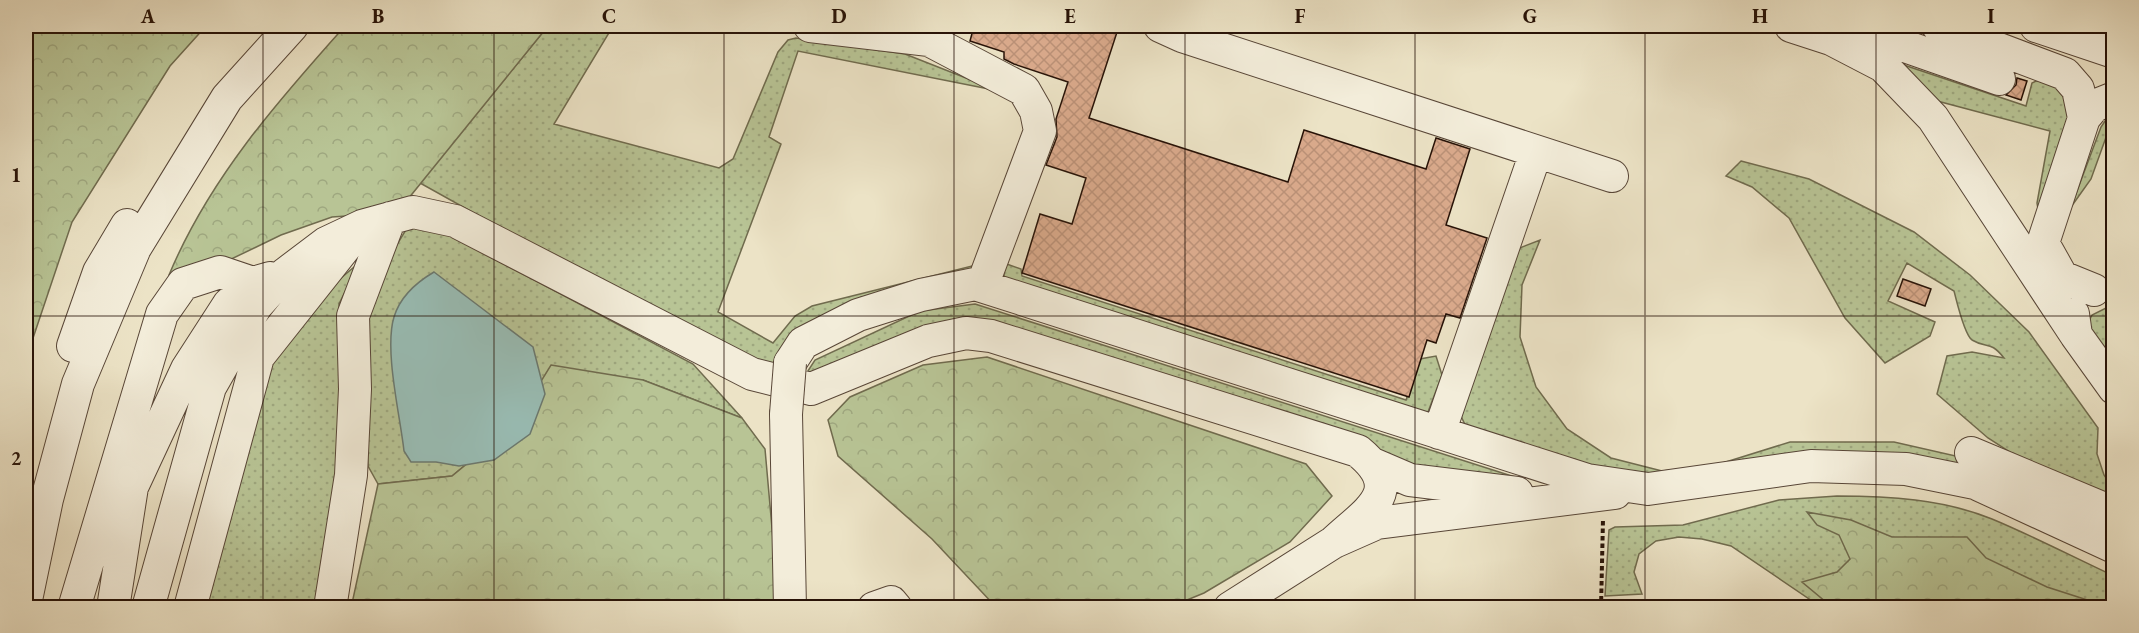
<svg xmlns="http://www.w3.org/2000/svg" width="2139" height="633" viewBox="0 0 2139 633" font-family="'EB Garamond',serif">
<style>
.grass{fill:url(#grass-dots);stroke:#706b4e;stroke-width:1.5}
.forest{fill:url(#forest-crowns);stroke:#706b4e;stroke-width:1.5}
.water{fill:#99beb6;stroke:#6b7970;stroke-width:1.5}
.building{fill:url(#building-cross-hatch);stroke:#271207;stroke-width:1.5}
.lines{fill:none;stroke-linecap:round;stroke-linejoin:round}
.minor-casing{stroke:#584637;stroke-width:34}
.path{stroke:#271207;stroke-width:4;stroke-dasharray:4.5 3;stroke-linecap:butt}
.minor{stroke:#f3edda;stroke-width:32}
.minor-bridge-casing{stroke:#584637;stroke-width:34;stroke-linecap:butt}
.minor-bridge{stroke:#f3edda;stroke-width:32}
.grid{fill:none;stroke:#271207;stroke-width:1.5;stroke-opacity:0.55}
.neatline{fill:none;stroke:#271207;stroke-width:2}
.grid-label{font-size:20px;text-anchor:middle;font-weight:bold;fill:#271207}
</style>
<defs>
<pattern id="grass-dots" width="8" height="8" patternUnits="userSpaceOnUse" patternTransform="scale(1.5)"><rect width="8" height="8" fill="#b8c495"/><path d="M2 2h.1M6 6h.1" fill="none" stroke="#9ea77f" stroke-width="1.8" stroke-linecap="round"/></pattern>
<pattern id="forest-crowns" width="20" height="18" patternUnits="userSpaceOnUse" patternTransform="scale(1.5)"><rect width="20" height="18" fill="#b8c495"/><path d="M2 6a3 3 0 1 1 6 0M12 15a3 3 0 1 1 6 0" fill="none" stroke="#9ea77f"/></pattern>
<pattern id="building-cross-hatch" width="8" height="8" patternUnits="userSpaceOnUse" patternTransform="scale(1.5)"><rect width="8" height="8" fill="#daaa8c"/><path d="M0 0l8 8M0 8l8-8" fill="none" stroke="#bb9177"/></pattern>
</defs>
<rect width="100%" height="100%" fill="#ece3c6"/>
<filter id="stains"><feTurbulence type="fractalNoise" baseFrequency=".00333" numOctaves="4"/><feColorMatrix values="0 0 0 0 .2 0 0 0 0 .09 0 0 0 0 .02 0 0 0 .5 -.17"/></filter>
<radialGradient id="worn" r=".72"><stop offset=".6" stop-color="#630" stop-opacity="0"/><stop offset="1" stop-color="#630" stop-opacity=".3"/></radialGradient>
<path class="grass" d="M 548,26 L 619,26 L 610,31 L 554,124 L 719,168 L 733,159 L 778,52 L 788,40 L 796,38 L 905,54 L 999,91 L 798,51 L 769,137 L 781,144 L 718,312 L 773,343 L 795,316 L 812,306 L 976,265 L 964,279 L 780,370 L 747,365 L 420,183 Z
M 1883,58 L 2026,106 L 2032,83 L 2040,79 L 2057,84 L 2072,105 L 2038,209 L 2037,203 L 2050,131 L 1926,98 Z
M 2113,115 L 2113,131 L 2109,129 L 2091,179 L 2071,207 L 2101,127 L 2107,118 Z
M 1741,161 L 1809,179 L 1914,232 L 1970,275 L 2029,332 L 2098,428 L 2097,454 L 2104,475 L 2113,488 L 2113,506 L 2050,478 L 1988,438 L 1937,394 L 1947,356 L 1972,352 L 2004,358 C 1990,340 1987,349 1972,340 C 1964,334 1957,302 1954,291 L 1907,263 L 1888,301 L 1935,322 L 1930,336 L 1885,363 L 1845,318 L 1789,218 L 1752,187 L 1726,176 Z
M 407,228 L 438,229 L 693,364 L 742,418 L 643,380 L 514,425 L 452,476 L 378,484 L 368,466 L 363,362 L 367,306 L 393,251 Z
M 1540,240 L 1522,285 L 1520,337 L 1536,387 L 1567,429 L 1611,458 L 1662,471 L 1713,466 L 1790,442 L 1894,442 L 1969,459 L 1956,467 L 1716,475 L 1612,475 L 1470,435 L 1459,412 L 1517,249 Z
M 360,262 L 339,304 L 342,443 L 319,607 L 200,608 L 262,384 L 296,316 Z
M 1001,262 L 1021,269 L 1022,276 L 1406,400 L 1420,359 L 1436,356 L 1442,375 L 1428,412 L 1416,419 L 1006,284 Z
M 975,304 L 1521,479 L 1414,465 L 990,327 L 804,377 L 815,360 L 920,311 Z
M 2106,308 L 2113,309 L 2113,375 L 2087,325 L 2092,315 Z
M 1837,496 C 1888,496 1943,499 1992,519 C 2033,536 2073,557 2114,576 L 2113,607 L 1821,607 L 1731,546 L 1702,539 L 1679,537 L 1656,541 L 1639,554 L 1634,572 L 1642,594 L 1605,596 L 1609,530 L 1615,527 L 1683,525 L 1779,500 Z"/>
<path class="forest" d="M 26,26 L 206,26 L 170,66 L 72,222 L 26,359 Z
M 345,26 L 548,26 L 408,199 L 361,215 L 332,217 L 281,235 L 192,278 L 169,275 C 209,179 277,102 345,26 Z
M 987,357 L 1306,464 L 1332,496 L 1290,542 L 1204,593 L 1170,607 L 996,607 L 932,539 L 838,456 L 828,420 L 850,397 L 923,365 Z
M 551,365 L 643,380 L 742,418 L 765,449 L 779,607 L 351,608 L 378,484 L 452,476 L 514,425 Z
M 1807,512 L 1851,520 L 1892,537 L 1967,537 L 1986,558 L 2047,587 L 2109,607 L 1832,607 L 1802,582 L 1837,572 L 1850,559 L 1839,535 L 1817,525 Z"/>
<path class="water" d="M 434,272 L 533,347 L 545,394 L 530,434 L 494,460 L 459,466 L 436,462 L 411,462 L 404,451 C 400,415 384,350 394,317 C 400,297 417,282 434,272 Z"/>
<path class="building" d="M 974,26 L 1119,26 L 1089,118 L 1288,182 L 1304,130 L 1426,169 L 1436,138 L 1470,149 L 1446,225 L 1487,238 L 1460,318 L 1446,314 L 1436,343 L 1427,340 L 1409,397 L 1022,273 L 1040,214 L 1072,224 L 1086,178 L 1046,165 L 1057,137 L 1056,119 L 1068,82 L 1014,64 L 1004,59 L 1004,52 L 970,41 Z
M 2017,78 L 2027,81 L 2021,100 L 2006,95 L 2016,85 Z
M 1903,279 L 1931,289 L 1925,306 L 1897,296 Z"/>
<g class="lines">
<g class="minor-casing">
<path id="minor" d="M 810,26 L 929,40 L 1024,90 L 1036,111 L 1040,131 L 982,286
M 1160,26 L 1182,36 L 1612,176
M 1791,26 L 1831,39 L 1883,66 L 1933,118 L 2076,335
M 1864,26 L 1873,35 L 1999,79
M 1938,26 L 2065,74 L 2078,89 L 2084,118 L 2043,243 L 2062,277 L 2094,290
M 2036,26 L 2114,52
M 2108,26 L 2114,27
M 2084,118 L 2094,106 L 2114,98
M 2073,314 L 2076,335 L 2114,388
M 73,346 L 99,272 L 127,225
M 790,363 L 803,343 L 858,315 L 921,295 L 975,284 L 1587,480 L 1648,489 L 1811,466 L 1906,469 L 1975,483 L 2114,547
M 786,414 L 790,608
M 1439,433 L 1536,152
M 1971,453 L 2114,513
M 1375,465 L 1410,480 L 1517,493
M 26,600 L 47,499 L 78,384 L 135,248 L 227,98 L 292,26
M 74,608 L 162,314 L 183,284 L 220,272 L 253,283
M 113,608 L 132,487 L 187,369 L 229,304 L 253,283 L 270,278
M 148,608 L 210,387 L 256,306 L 285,274 L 326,243 L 362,226 L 413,212 L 455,221 L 752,374 L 811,389 L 928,341 L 966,333 L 991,336 L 1358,451 C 1407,491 1367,511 1334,542
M 190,608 L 258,357 L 350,241
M 330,608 L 351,475 L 355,389 L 353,316 L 390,218
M 874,608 L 891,602 L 896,608
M 1230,608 L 1334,542 L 1377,523 L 1615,493"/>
</g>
<path class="path" d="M 1601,608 L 1603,519"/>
<use href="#minor" class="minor"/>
<g class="minor-bridge-casing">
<path id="minor-bridge" d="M 786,414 L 790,363"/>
</g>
<use href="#minor-bridge" class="minor-bridge"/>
</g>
<path class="grid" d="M 263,26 L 263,608M 494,26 L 494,608M 724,26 L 724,608M 954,26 L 954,608M 1185,26 L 1185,608M 1415,26 L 1415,608M 1645,26 L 1645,608M 1876,26 L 1876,608M 26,316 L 2114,316"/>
<rect width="2139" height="633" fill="none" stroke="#ece3c6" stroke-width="66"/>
<rect x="33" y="33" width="2073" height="567" class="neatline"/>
<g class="grid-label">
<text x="148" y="23">A</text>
<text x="378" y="23">B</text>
<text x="609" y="23">C</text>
<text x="839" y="23">D</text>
<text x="1070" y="23">E</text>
<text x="1300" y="23">F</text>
<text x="1530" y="23">G</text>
<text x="1760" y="23">H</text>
<text x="1991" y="23">I</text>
<text x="16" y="182">1</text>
<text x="16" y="465">2</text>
</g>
<rect width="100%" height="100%" filter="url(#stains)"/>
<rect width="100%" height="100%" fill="url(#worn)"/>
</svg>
